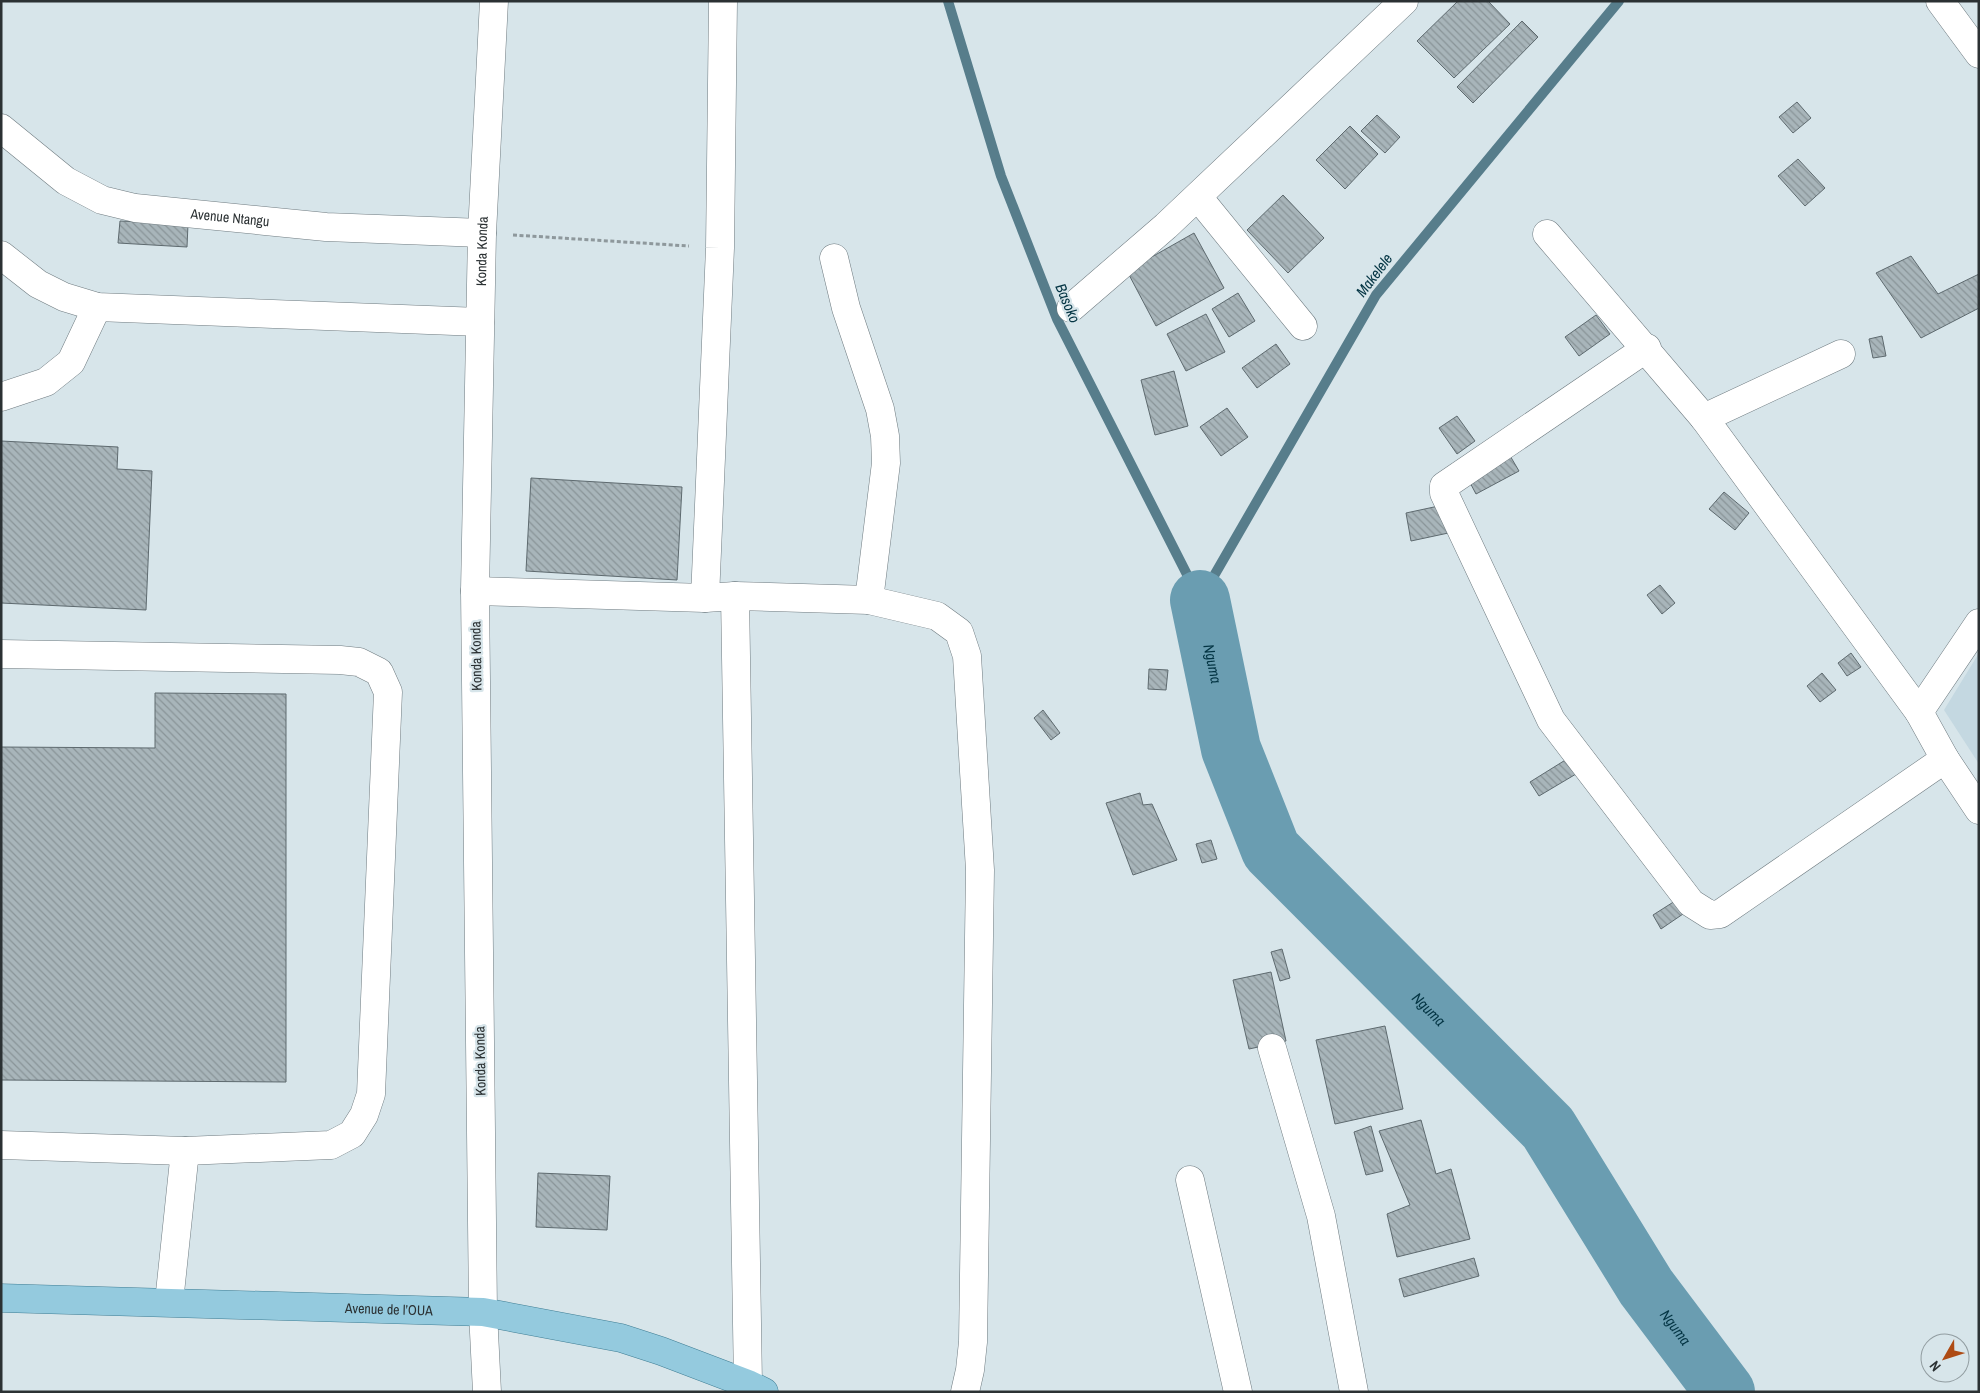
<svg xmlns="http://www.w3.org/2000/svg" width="1980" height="1393" viewBox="0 0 1980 1393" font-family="'Archivo Narrow',sans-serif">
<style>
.built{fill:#c4d8e1}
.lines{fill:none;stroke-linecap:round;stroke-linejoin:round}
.stream{stroke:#577d8b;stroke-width:10}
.river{stroke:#6a9db1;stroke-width:60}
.building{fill:url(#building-back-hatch);stroke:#5e6a6f}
.minor-casing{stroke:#6f7b80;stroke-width:29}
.major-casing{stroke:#407e94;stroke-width:29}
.path{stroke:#8e989c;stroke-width:3;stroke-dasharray:4 2.5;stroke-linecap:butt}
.minor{stroke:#fff;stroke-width:28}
.major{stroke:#94cade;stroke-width:28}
.labels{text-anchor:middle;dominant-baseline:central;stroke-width:4.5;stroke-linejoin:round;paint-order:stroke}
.street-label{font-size:14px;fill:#2b3133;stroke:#d7e5ea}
.water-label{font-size:15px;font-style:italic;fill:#033443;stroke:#d7e5ea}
</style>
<defs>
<pattern id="building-back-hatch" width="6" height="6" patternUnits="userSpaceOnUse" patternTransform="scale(1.25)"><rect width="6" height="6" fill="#a8b5ba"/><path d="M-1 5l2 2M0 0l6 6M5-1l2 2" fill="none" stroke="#899498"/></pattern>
</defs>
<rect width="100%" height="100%" fill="#d7e5ea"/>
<path class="built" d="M 1979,653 L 1979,764 L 1944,710 Z"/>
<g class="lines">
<path class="stream" d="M 948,1 L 1001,176 L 1057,319 L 1200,600
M 1200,600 L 1376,295 L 1619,1"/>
<path class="river" id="s1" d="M 1200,600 L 1231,749 L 1271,850 L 1548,1128 L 1646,1287 L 1725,1392"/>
</g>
<path class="building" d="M 1458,1 L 1488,1 L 1510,24 L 1454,78 L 1417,41 Z
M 1522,21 L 1538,37 L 1473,103 L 1457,87 Z
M 1797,102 L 1811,118 L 1793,133 L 1779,117 Z
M 1377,115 L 1400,137 L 1385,153 L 1361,131 Z
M 1350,126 L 1378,154 L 1345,189 L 1316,160 Z
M 1798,159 L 1825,188 L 1805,206 L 1778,176 Z
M 1283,195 L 1324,238 L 1288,273 L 1247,230 Z
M 120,221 L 188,224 L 187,247 L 118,243 Z
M 1194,233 L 1224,288 L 1156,326 L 1127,271 Z
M 1911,256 L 1938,294 L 1979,274 L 1979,308 L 1921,338 L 1876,273 Z
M 1238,293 L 1255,321 L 1229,337 L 1212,309 Z
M 1206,314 L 1225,352 L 1186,371 L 1167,334 Z
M 1596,315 L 1610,334 L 1579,356 L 1565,337 Z
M 1882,336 L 1886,356 L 1873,358 L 1869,339 Z
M 1276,344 L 1290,364 L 1257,388 L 1242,368 Z
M 1174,371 L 1188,426 L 1155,435 L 1141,380 Z
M 1227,408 L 1248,437 L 1221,456 L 1200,427 Z
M 1457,416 L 1475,441 L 1457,454 L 1439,428 Z
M 1,441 L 118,447 L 117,469 L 152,471 L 146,610 L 1,603 Z
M 1509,454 L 1519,471 L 1476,494 L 1467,477 Z
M 531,478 L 682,487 L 677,580 L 526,571 Z
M 1724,492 L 1749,513 L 1735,530 L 1709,509 Z
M 1448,504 L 1453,532 L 1411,541 L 1406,513 Z
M 1660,585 L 1675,603 L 1662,614 L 1647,595 Z
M 1851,653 L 1861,667 L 1847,676 L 1838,663 Z
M 1149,669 L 1168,670 L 1166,690 L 1148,689 Z
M 1822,673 L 1836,690 L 1820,702 L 1807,686 Z
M 155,693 L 286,694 L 286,1082 L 1,1080 L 1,747 L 155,748 Z
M 1043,710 L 1060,733 L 1051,740 L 1034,718 Z
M 1567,759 L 1576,774 L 1539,796 L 1530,782 Z
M 1140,793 L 1143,805 L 1152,804 L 1177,860 L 1133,875 L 1106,803 Z
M 1211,840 L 1217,859 L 1202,863 L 1196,844 Z
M 1675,901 L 1683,914 L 1661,929 L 1653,915 Z
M 1282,949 L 1290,978 L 1280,981 L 1271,952 Z
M 1271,972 L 1286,1041 L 1249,1049 L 1233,980 Z
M 1385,1026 L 1403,1109 L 1335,1124 L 1316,1040 Z
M 1421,1120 L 1436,1174 L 1451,1169 L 1470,1239 L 1397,1257 L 1387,1214 L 1410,1205 L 1379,1131 Z
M 1371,1126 L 1383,1171 L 1366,1175 L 1354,1132 Z
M 538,1173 L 610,1176 L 607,1230 L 536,1227 Z
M 1474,1258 L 1479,1276 L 1404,1297 L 1399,1279 Z"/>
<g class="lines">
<g class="minor-casing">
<g id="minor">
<path d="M 1940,1 L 1979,54"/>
<path id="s2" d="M 1,128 L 66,181 L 102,200 L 135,208 L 326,227 L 482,233"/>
<path d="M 1198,197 L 1303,326"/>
<path d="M 1547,234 L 1704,418 L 1919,712 L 1945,759 L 1979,810"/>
<path d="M 1,255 L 38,284 L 64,297 L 97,307 L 480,322"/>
<path d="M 834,258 L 846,308 L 880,409 L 885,436 L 886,463 L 869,600"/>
<path d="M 1071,308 L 1166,226 L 1404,1"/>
<path d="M 1647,348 L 1444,486 L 1444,493 L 1551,720 L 1691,903 L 1710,915 L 1720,914 L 1945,759"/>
<path d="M 1,397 L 46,382 L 71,362 L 97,307"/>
<path d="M 1704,418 L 1841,354"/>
<path d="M 475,591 L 705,598 L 735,596 L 869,600 L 937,616 L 959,632 L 967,656 L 980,870 L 973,1342 L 970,1370 L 965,1392"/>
<path d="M 735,596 L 748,1384"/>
<path d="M 705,598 L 720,248 L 723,1"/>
<path d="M 1,654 L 340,660 L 359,662 L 379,672 L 388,692 L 371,1094 L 364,1115 L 352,1134 L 331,1145 L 185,1151 L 1,1145"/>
<path d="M 1919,712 L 1979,623"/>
<path d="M 1272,1048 L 1321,1216 L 1354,1392"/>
<path d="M 1190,1180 L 1238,1392"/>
<path d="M 169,1302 L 185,1151"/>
<path id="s3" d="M 487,1392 L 483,1312 L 475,591 L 482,233 L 494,1"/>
</g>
</g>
<g class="major-casing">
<g id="major">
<path id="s4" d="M 1,1298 L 483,1312 L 621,1338 L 661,1351 L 748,1384 L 764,1392"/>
</g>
</g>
<path class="path" d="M 513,235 L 689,246"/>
<use href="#minor" class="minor"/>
<use href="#major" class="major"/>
</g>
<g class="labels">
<g class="street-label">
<text stroke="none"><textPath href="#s2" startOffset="254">Avenue Ntangu</textPath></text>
<text stroke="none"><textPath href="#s3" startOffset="1141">Konda Konda</textPath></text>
<text transform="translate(476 656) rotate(-91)">Konda Konda</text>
<text transform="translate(480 1061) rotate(-91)">Konda Konda</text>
<text stroke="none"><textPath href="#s4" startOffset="388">Avenue de l’OUA</textPath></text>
</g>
<g class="water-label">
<text transform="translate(1374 275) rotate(-53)">Makelele</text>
<text transform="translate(1068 303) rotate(67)">Basoko</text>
<text stroke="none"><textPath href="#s1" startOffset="65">Nguma</textPath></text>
<text stroke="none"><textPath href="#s1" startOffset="485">Nguma</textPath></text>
<text stroke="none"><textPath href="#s1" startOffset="890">Nguma</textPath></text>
</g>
</g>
<rect width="1980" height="1393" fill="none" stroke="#2b3133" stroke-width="5"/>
<g transform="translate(1945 1358) rotate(231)"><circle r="24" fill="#d7e5ea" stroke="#929da1"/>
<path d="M0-4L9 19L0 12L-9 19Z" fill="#ae4b14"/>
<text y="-8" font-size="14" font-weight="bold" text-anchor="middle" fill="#2b3133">N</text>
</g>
</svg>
